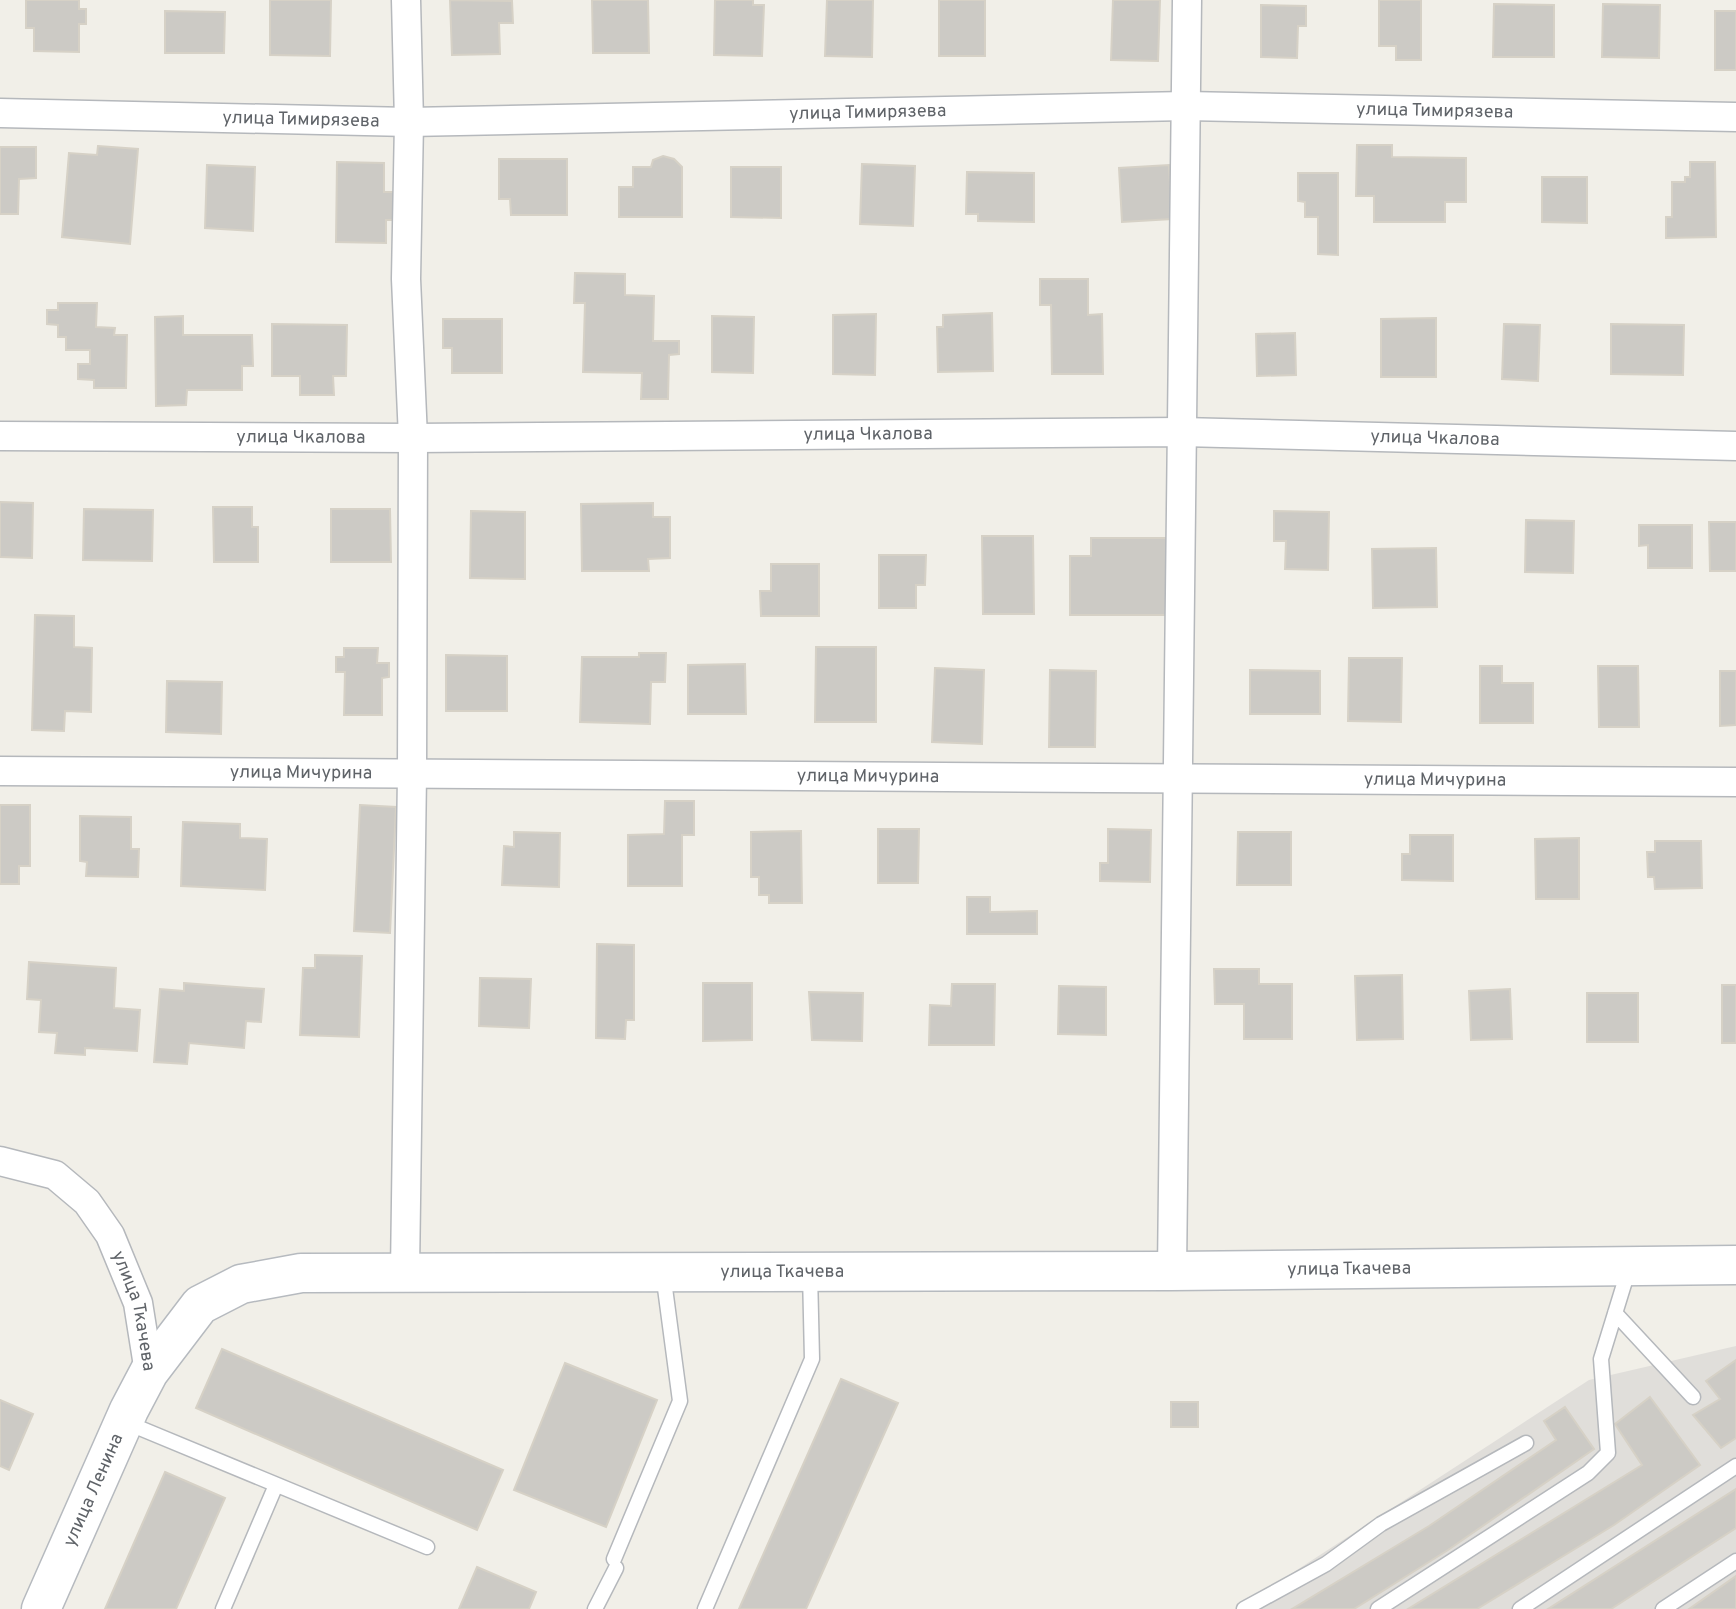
<svg xmlns="http://www.w3.org/2000/svg" width="1736" height="1609" viewBox="0 0 1736 1609" font-family="Overpass,sans-serif">
<style>
.industrial{fill:#e0deda}
.building{fill:#cccac5;stroke:#d6d1c6;stroke-width:2}
.lines{fill:none;stroke-linecap:round;stroke-linejoin:round}
.lane-casing{stroke:#b5b8bc;stroke-width:17}
.street-casing{stroke:#b5b8bc;stroke-width:31}
.secondary-casing{stroke:#b6babf;stroke-width:41}
.lane{stroke:#fff;stroke-width:14}
.street{stroke:#fff;stroke-width:28}
.secondary{stroke:#fff;stroke-width:38}
.labels{text-anchor:middle;dominant-baseline:central;stroke-width:5;stroke-linejoin:round;paint-order:stroke}
.street-label{font-size:18px;fill:#5f6368;stroke:#fff}
</style>
<rect width="100%" height="100%" fill="#f1efe8"/>
<path class="industrial" d="M 1736,1346 L 1736,1609 L 1237,1609 L 1589,1380 Z"/>
<path class="building" d="M 26,0 L 79,0 L 79,9 L 86,9 L 86,24 L 79,24 L 79,52 L 34,51 L 34,28 L 26,28 Z
M 270,0 L 331,0 L 330,56 L 270,55 Z
M 450,0 L 512,1 L 513,23 L 499,23 L 500,54 L 452,55 Z
M 592,0 L 648,0 L 649,53 L 593,53 Z
M 715,0 L 753,0 L 753,5 L 764,5 L 762,56 L 714,55 Z
M 827,0 L 873,0 L 872,57 L 825,56 Z
M 939,0 L 985,0 L 985,56 L 939,56 Z
M 1113,0 L 1160,0 L 1158,61 L 1111,60 Z
M 1379,0 L 1421,0 L 1421,60 L 1396,60 L 1396,46 L 1379,46 Z
M 1494,4 L 1554,5 L 1554,57 L 1493,57 Z
M 1603,4 L 1660,5 L 1659,58 L 1602,57 Z
M 1261,5 L 1306,6 L 1306,26 L 1298,26 L 1297,58 L 1261,57 Z
M 165,11 L 225,12 L 224,53 L 165,53 Z
M 1715,11 L 1736,11 L 1736,70 L 1715,70 Z
M 1357,145 L 1392,145 L 1392,157 L 1466,158 L 1466,202 L 1445,202 L 1445,222 L 1374,222 L 1374,196 L 1356,196 Z
M 98,146 L 138,149 L 130,244 L 62,237 L 69,153 L 97,155 Z
M 0,147 L 36,147 L 36,178 L 19,179 L 18,214 L 0,214 Z
M 663,156 L 674,159 L 682,167 L 682,217 L 619,217 L 619,187 L 633,187 L 633,167 L 651,167 L 653,160 Z
M 499,159 L 567,159 L 567,215 L 511,215 L 510,199 L 499,199 Z
M 337,162 L 384,163 L 384,192 L 398,192 L 398,220 L 386,220 L 386,243 L 336,242 Z
M 1690,162 L 1715,162 L 1716,237 L 1666,238 L 1666,217 L 1672,217 L 1672,182 L 1685,182 L 1685,177 L 1690,177 Z
M 862,164 L 915,166 L 913,226 L 860,224 Z
M 207,165 L 255,167 L 253,231 L 205,228 Z
M 1169,165 L 1172,219 L 1122,222 L 1119,168 Z
M 731,167 L 781,167 L 781,218 L 731,217 Z
M 967,172 L 1034,173 L 1034,222 L 978,221 L 978,214 L 966,214 Z
M 1298,173 L 1338,173 L 1338,255 L 1318,254 L 1318,217 L 1305,217 L 1305,202 L 1298,201 Z
M 1542,177 L 1587,177 L 1587,223 L 1542,222 Z
M 575,273 L 625,274 L 625,295 L 654,296 L 653,341 L 679,341 L 679,354 L 669,355 L 668,399 L 641,399 L 642,373 L 583,372 L 585,303 L 574,303 Z
M 1040,279 L 1088,279 L 1088,315 L 1102,314 L 1103,374 L 1052,374 L 1051,305 L 1040,305 Z
M 58,303 L 97,303 L 96,327 L 115,328 L 114,335 L 127,335 L 126,388 L 94,388 L 94,380 L 78,379 L 78,364 L 90,364 L 90,350 L 66,350 L 66,337 L 58,337 L 58,325 L 47,324 L 47,310 L 58,310 Z
M 992,313 L 993,371 L 938,372 L 937,327 L 943,327 L 943,315 Z
M 876,314 L 875,375 L 833,374 L 833,315 Z
M 183,316 L 183,335 L 252,335 L 253,366 L 242,366 L 242,390 L 187,390 L 186,405 L 156,406 L 155,317 Z
M 712,316 L 754,317 L 753,373 L 712,372 Z
M 1436,318 L 1436,377 L 1381,377 L 1381,319 Z
M 443,319 L 502,319 L 502,373 L 452,373 L 452,348 L 443,348 Z
M 272,324 L 347,325 L 346,376 L 333,376 L 334,395 L 300,395 L 300,376 L 272,376 Z
M 1504,324 L 1540,325 L 1538,381 L 1502,379 Z
M 1611,324 L 1684,325 L 1683,375 L 1611,374 Z
M 1295,333 L 1296,375 L 1257,376 L 1256,334 Z
M 0,502 L 33,503 L 32,558 L 0,557 Z
M 653,503 L 653,517 L 670,517 L 670,558 L 648,559 L 649,571 L 582,571 L 581,504 Z
M 213,507 L 252,507 L 252,527 L 258,527 L 258,562 L 214,562 Z
M 84,509 L 153,510 L 152,561 L 83,560 Z
M 331,509 L 390,509 L 391,562 L 331,562 Z
M 471,511 L 525,512 L 525,579 L 470,578 Z
M 1274,511 L 1329,512 L 1328,570 L 1285,569 L 1286,541 L 1274,541 Z
M 1526,520 L 1574,521 L 1573,573 L 1525,572 Z
M 1709,522 L 1736,522 L 1736,571 L 1710,571 Z
M 1639,525 L 1692,525 L 1692,568 L 1648,568 L 1648,545 L 1639,546 Z
M 982,536 L 1033,536 L 1034,614 L 983,614 Z
M 1091,538 L 1167,538 L 1167,615 L 1070,615 L 1070,556 L 1091,556 Z
M 1436,548 L 1437,607 L 1373,608 L 1372,549 Z
M 879,555 L 926,555 L 925,585 L 916,585 L 916,608 L 879,608 Z
M 771,564 L 819,564 L 819,616 L 761,616 L 760,591 L 771,591 Z
M 35,615 L 74,616 L 74,647 L 92,648 L 91,712 L 65,711 L 64,731 L 32,730 Z
M 816,647 L 876,647 L 876,722 L 815,722 Z
M 344,648 L 378,648 L 377,663 L 389,663 L 389,677 L 382,678 L 382,715 L 344,715 L 345,672 L 336,672 L 336,657 L 344,657 Z
M 639,653 L 666,653 L 665,682 L 651,682 L 650,724 L 580,722 L 582,657 L 639,657 Z
M 446,655 L 507,656 L 507,711 L 446,711 Z
M 1349,658 L 1402,658 L 1401,722 L 1348,721 Z
M 745,664 L 746,714 L 688,714 L 688,665 Z
M 1480,666 L 1502,666 L 1502,683 L 1533,683 L 1533,723 L 1480,723 Z
M 1598,666 L 1638,666 L 1639,727 L 1599,727 Z
M 935,668 L 984,670 L 982,744 L 932,742 Z
M 1050,670 L 1096,671 L 1095,747 L 1049,747 Z
M 1250,670 L 1320,671 L 1320,714 L 1250,714 Z
M 1720,671 L 1736,671 L 1736,725 L 1720,726 Z
M 167,681 L 222,682 L 221,734 L 166,732 Z
M 665,801 L 694,801 L 694,835 L 682,835 L 682,886 L 628,886 L 628,835 L 664,834 Z
M 0,805 L 30,805 L 30,866 L 19,866 L 19,884 L 0,884 Z
M 360,805 L 396,807 L 390,933 L 354,931 Z
M 80,816 L 131,817 L 131,849 L 139,849 L 138,877 L 86,876 L 87,862 L 80,861 Z
M 183,822 L 240,824 L 240,838 L 267,839 L 265,890 L 181,886 Z
M 878,829 L 919,829 L 918,883 L 878,883 Z
M 1108,829 L 1151,830 L 1150,882 L 1100,881 L 1100,863 L 1108,863 Z
M 801,831 L 802,903 L 769,903 L 769,895 L 759,895 L 759,877 L 751,877 L 751,832 Z
M 514,832 L 560,833 L 559,887 L 502,885 L 504,846 L 514,847 Z
M 1238,832 L 1291,832 L 1291,885 L 1237,885 Z
M 1410,835 L 1453,835 L 1453,881 L 1402,880 L 1402,854 L 1410,854 Z
M 1579,838 L 1579,899 L 1536,899 L 1535,839 Z
M 1655,841 L 1701,841 L 1702,888 L 1655,889 L 1654,877 L 1648,877 L 1647,852 L 1655,852 Z
M 967,897 L 990,897 L 990,912 L 1037,911 L 1037,934 L 967,934 Z
M 597,944 L 634,945 L 634,1020 L 626,1020 L 625,1039 L 596,1038 Z
M 315,955 L 362,956 L 359,1037 L 300,1035 L 303,968 L 315,968 Z
M 29,962 L 116,968 L 114,1008 L 140,1010 L 137,1051 L 85,1048 L 85,1055 L 55,1053 L 57,1033 L 39,1032 L 41,1000 L 27,999 Z
M 1214,969 L 1259,969 L 1259,984 L 1292,984 L 1292,1039 L 1244,1039 L 1244,1004 L 1215,1004 Z
M 1402,975 L 1403,1039 L 1357,1040 L 1355,976 Z
M 480,978 L 531,979 L 529,1028 L 479,1026 Z
M 184,983 L 264,989 L 261,1022 L 246,1021 L 244,1048 L 189,1043 L 187,1064 L 154,1062 L 160,989 L 184,991 Z
M 703,983 L 752,983 L 752,1040 L 703,1041 Z
M 952,984 L 995,984 L 994,1045 L 929,1045 L 930,1005 L 951,1006 Z
M 1722,985 L 1736,985 L 1736,1043 L 1722,1043 Z
M 1059,986 L 1106,987 L 1106,1035 L 1058,1034 Z
M 1510,989 L 1512,1039 L 1471,1040 L 1469,991 Z
M 809,992 L 863,993 L 862,1041 L 812,1040 Z
M 1587,993 L 1638,993 L 1638,1042 L 1587,1042 Z
M 222,1349 L 503,1470 L 477,1530 L 196,1408 Z
M 1736,1360 L 1736,1438 L 1721,1448 L 1693,1415 L 1720,1399 L 1706,1381 Z
M 565,1363 L 657,1400 L 606,1527 L 514,1490 Z
M 841,1379 L 898,1403 L 806,1609 L 739,1609 Z
M 1650,1397 L 1700,1465 L 1614,1525 L 1477,1609 L 1408,1609 L 1642,1465 L 1615,1424 Z
M 0,1400 L 33,1414 L 9,1470 L 0,1466 Z
M 1171,1402 L 1198,1402 L 1198,1427 L 1171,1427 Z
M 1565,1407 L 1594,1449 L 1448,1550 L 1354,1609 L 1292,1609 L 1429,1526 L 1556,1440 L 1544,1421 Z
M 165,1472 L 225,1498 L 176,1609 L 105,1609 Z
M 1736,1489 L 1736,1528 L 1611,1609 L 1548,1609 Z
M 477,1567 L 536,1592 L 529,1609 L 459,1609 Z
M 1736,1576 L 1736,1609 L 1689,1609 Z"/>
<g class="lines">
<g class="lane-casing">
<path id="lane" d="M 1615,1313 L 1693,1397
M 125,1422 L 427,1547
M 614,1559 L 680,1401 L 663,1273
M 223,1609 L 276,1485
M 595,1609 L 616,1568
M 705,1609 L 812,1359 L 810,1273
M 1244,1609 L 1326,1564 L 1381,1524 L 1526,1443
M 1378,1609 L 1588,1473 L 1608,1453 L 1601,1359 L 1629,1268
M 1520,1609 L 1736,1466
M 1663,1609 L 1736,1561"/>
</g>
<g class="street-casing">
<g id="street">
<path id="s1" d="M 0,113 L 409,122 L 1186,106 L 1736,117"/>
<path id="s2" d="M 0,436 L 413,438 L 1182,432 L 1736,446"/>
<path id="s3" d="M 0,771 L 1736,782"/>
<path id="s4" d="M 0,1161 L 55,1175 L 87,1202 L 110,1235 L 138,1303 L 149,1372"/>
<path d="M 1172,1271 L 1187,0"/>
<path d="M 405,1272 L 412,774 L 413,438 L 406,279 L 409,122 L 406,0"/>
</g>
</g>
<g class="secondary-casing">
<g id="secondary">
<path id="s5" d="M 41,1609 L 129,1410 L 149,1372 L 200,1305 L 241,1284 L 301,1273 L 1172,1271 L 1736,1265"/>
</g>
</g>
<use href="#lane" class="lane"/>
<use href="#street" class="street"/>
<use href="#secondary" class="secondary"/>
</g>
<g class="labels">
<g class="street-label">
<text stroke="none"><textPath href="#s1" startOffset="1435">улица Тимирязева</textPath></text>
<text stroke="none"><textPath href="#s1" startOffset="868">улица Тимирязева</textPath></text>
<text stroke="none"><textPath href="#s1" startOffset="301">улица Тимирязева</textPath></text>
<text stroke="none"><textPath href="#s2" startOffset="868">улица Чкалова</textPath></text>
<text stroke="none"><textPath href="#s2" startOffset="301">улица Чкалова</textPath></text>
<text stroke="none"><textPath href="#s2" startOffset="1435">улица Чкалова</textPath></text>
<text stroke="none"><textPath href="#s3" startOffset="301">улица Мичурина</textPath></text>
<text stroke="none"><textPath href="#s3" startOffset="868">улица Мичурина</textPath></text>
<text stroke="none"><textPath href="#s3" startOffset="1435">улица Мичурина</textPath></text>
<text stroke="none"><textPath href="#s5" startOffset="1500">улица Ткачева</textPath></text>
<text stroke="none"><textPath href="#s5" startOffset="933">улица Ткачева</textPath></text>
<text stroke="none"><textPath href="#s4" startOffset="219">улица Ткачева</textPath></text>
<text stroke="none"><textPath href="#s5" startOffset="130">улица Ленина</textPath></text>
</g>
</g>
</svg>
